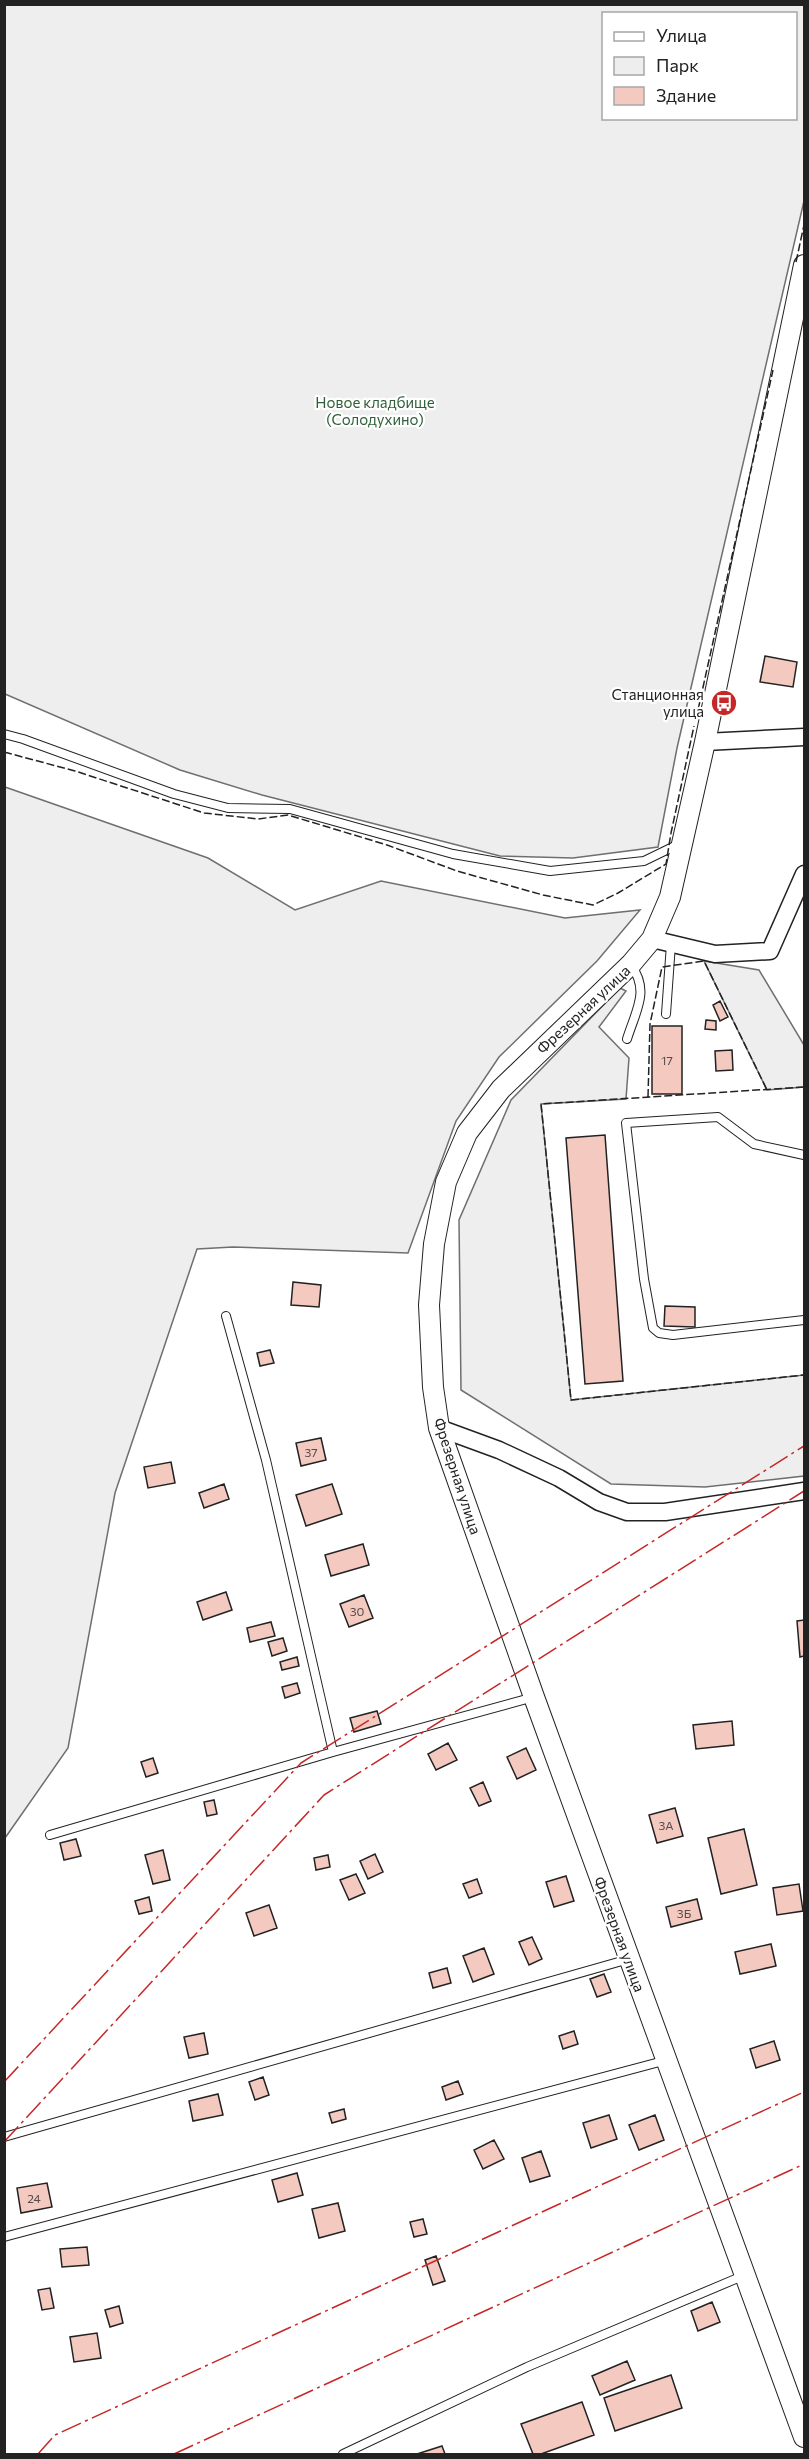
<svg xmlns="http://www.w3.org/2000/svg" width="809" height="2459" viewBox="0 0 809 2459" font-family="Commissioner,sans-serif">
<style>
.green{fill:#eee;stroke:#6f6f6f;stroke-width:1.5;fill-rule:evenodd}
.building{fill:#f3c9c0;stroke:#222;stroke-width:1.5}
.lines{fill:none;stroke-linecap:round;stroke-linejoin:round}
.service-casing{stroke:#222;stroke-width:10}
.minor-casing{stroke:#222;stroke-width:19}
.tertiary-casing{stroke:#222;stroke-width:22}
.service{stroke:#fff;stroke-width:8}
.minor{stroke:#fff;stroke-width:16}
.tertiary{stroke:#fff;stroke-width:20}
.fence{stroke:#222;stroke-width:1.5;stroke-dasharray:8 3;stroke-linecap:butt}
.power{stroke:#c62828;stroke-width:1.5;stroke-dasharray:21 4.5 3 4.5;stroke-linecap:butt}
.labels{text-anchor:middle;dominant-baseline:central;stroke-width:4.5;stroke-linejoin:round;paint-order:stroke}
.number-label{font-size:12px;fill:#564c4a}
.park-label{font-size:15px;fill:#2f5e38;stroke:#fff}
.poi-label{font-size:15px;fill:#222;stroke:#fff;text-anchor:end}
.street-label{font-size:15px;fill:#222;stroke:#fff}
</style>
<rect width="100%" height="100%" fill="#fff"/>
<path class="green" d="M 5,4 L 804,5 L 804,201 L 677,748 L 658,847 L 573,858 L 500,856 L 262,795 L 180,770 L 5,694 ZM 604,14 L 796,14 L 796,118 L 604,118 Z
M 5,787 L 208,858 L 295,910 L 381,881 L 565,918 L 640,910 L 597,961 L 499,1057 L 456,1121 L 408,1253 L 233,1247 L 197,1249 L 115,1493 L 68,1748 L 5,1838 Z
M 704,961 L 759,970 L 804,1045 L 804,1087 L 767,1090 Z
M 620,988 L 626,991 L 599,1027 L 629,1058 L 626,1099 L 541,1104 L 571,1400 L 804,1375 L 804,1476 L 705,1487 L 611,1484 L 461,1390 L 459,1220 L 511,1100 Z"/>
<path class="building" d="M 765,656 L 797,662 L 793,687 L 760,682 Z
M 720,1001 L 728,1017 L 720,1021 L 713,1005 Z
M 706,1020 L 716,1021 L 716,1030 L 705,1029 Z
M 652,1026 L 682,1026 L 682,1094 L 652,1094 Z
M 732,1050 L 733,1070 L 716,1071 L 715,1051 Z
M 605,1135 L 623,1381 L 585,1384 L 566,1138 Z
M 293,1282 L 321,1285 L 319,1307 L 291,1305 Z
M 665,1306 L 695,1307 L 695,1327 L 664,1326 Z
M 270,1350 L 274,1363 L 260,1366 L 257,1353 Z
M 321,1438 L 326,1460 L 301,1466 L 296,1443 Z
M 171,1462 L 175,1483 L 148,1488 L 144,1467 Z
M 224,1484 L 229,1499 L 204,1508 L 199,1493 Z
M 332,1484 L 342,1514 L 306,1526 L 296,1495 Z
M 363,1544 L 369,1565 L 331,1576 L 325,1555 Z
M 226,1592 L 232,1610 L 203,1620 L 197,1602 Z
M 364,1595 L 373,1618 L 349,1627 L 340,1604 Z
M 804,1620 L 804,1656 L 800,1657 L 797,1621 Z
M 271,1622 L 275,1636 L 250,1642 L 247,1628 Z
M 283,1638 L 287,1651 L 272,1656 L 268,1642 Z
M 297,1657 L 299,1666 L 282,1670 L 280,1662 Z
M 297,1683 L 300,1693 L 285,1698 L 282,1687 Z
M 377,1711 L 381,1724 L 354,1732 L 350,1718 Z
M 732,1721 L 734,1745 L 696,1749 L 693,1725 Z
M 448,1743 L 457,1760 L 436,1770 L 428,1754 Z
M 526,1748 L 536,1770 L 517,1779 L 507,1757 Z
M 153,1758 L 158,1773 L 146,1777 L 141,1762 Z
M 483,1782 L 491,1801 L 479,1806 L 470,1788 Z
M 214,1800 L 217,1814 L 207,1816 L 204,1802 Z
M 675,1808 L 683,1836 L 657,1843 L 649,1815 Z
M 744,1829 L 757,1885 L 721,1894 L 708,1838 Z
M 76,1839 L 81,1856 L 64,1860 L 60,1843 Z
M 163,1850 L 170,1880 L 153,1884 L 145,1855 Z
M 375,1854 L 383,1872 L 368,1879 L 360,1861 Z
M 328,1855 L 330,1867 L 316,1870 L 314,1858 Z
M 356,1874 L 365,1893 L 349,1900 L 340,1880 Z
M 566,1876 L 574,1901 L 554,1907 L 546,1882 Z
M 477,1879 L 482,1893 L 469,1898 L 463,1884 Z
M 799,1884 L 803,1911 L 777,1915 L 773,1888 Z
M 149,1897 L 152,1911 L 139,1914 L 135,1901 Z
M 697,1899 L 702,1919 L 671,1927 L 666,1907 Z
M 269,1905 L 277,1928 L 254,1936 L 246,1913 Z
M 532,1937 L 542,1959 L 529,1965 L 519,1942 Z
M 771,1944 L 776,1966 L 740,1974 L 735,1952 Z
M 484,1948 L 494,1974 L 473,1982 L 463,1956 Z
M 447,1968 L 451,1983 L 433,1988 L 429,1973 Z
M 604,1974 L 611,1992 L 597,1997 L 590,1979 Z
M 574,2031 L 578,2044 L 563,2049 L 559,2036 Z
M 204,2033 L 208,2054 L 189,2058 L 184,2037 Z
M 774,2041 L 780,2060 L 756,2068 L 750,2049 Z
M 263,2077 L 269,2095 L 255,2100 L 249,2082 Z
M 458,2081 L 463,2094 L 446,2100 L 442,2087 Z
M 218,2094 L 223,2115 L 193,2121 L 189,2101 Z
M 344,2109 L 346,2119 L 332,2123 L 329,2113 Z
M 609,2115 L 617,2139 L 591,2148 L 583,2123 Z
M 655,2115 L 664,2140 L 639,2150 L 629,2125 Z
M 494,2140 L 504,2159 L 483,2169 L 474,2150 Z
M 541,2151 L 550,2176 L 530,2182 L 522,2158 Z
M 297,2173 L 303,2195 L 278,2202 L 272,2180 Z
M 47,2183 L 52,2207 L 21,2213 L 17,2188 Z
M 338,2203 L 345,2231 L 319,2238 L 312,2209 Z
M 423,2219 L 427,2234 L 414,2237 L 410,2222 Z
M 87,2247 L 89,2265 L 62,2267 L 60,2249 Z
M 436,2256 L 445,2281 L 433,2285 L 425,2260 Z
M 50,2288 L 54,2308 L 42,2310 L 38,2290 Z
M 712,2302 L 720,2322 L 698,2331 L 691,2311 Z
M 119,2306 L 123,2323 L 110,2327 L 105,2310 Z
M 97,2333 L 101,2358 L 74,2362 L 70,2337 Z
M 627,2361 L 635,2380 L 600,2395 L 592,2376 Z
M 671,2375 L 682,2408 L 615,2431 L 604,2398 Z
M 582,2402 L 594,2435 L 541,2454 L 533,2454 L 521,2424 Z
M 442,2446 L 445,2454 L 417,2454 Z"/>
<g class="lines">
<g class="service-casing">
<path id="service" d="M 4,734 L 23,739 L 174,794 L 228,808 L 290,809 L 453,854 L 550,871 L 644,861 L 681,843
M 666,1014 L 671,944
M 627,1039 C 636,1010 650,991 631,965
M 804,1155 L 754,1144 L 718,1117 L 626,1123 L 644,1279 L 653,1328 L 659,1333 L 673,1335 L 804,1320
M 333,1752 L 534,1697
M 50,1835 L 333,1752 L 266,1460 L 226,1316
M 4,2137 L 629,1959
M 4,2237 L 667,2060
M 343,2454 L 527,2367 L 745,2275"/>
</g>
<g class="minor-casing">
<path id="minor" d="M 705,742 L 804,737
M 652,939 L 715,954 L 770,951 L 804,874
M 439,1428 L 499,1450 L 559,1478 L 599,1502 L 627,1512 L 665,1512 L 804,1491"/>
</g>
<g class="tertiary-casing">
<path id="tertiary" d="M 804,265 L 705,742 L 670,897 L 652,939 L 631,964 L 501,1089 L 467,1133 L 446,1182 L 434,1244 L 429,1305 L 433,1387 L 439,1428 L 534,1697 L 804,2437"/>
</g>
<use href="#service" class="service"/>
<use href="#minor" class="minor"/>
<use href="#tertiary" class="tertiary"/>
<path class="fence" d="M 796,262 L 804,225
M 698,710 L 773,370
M 4,752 L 75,771 L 204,813 L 258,819 L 288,815 L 387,845 L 457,871 L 543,895 L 593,905 L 618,893 L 666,864 L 671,833 L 694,726
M 804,1087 L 541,1104 L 571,1400 L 804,1375
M 648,1097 L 650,1024 L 662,967 L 704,961 L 767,1090"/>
<path class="power" d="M 4,2082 L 301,1763 L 804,1446
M 4,2142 L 324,1795 L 804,1491
M 38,2454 L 55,2435 L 804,2092
M 174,2454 L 804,2164"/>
</g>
<defs>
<g id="bus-disc" transform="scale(1.35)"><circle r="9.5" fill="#c62828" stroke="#fff"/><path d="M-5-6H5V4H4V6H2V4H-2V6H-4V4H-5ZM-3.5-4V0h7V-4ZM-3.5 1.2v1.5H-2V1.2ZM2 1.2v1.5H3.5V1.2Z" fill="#fff"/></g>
</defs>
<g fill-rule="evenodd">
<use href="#bus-disc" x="724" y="703"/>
</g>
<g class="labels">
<g class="number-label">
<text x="667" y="1060">17</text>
<text x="311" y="1452">37</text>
<text x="357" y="1611">30</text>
<text x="666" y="1825">3А</text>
<text x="684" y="1913">3Б</text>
<text x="34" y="2198">24</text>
</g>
<g class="park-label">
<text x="375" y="402">Новое кладбище<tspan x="375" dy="17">(Солодухино)</tspan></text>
</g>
<g class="poi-label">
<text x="704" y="694">Станционная<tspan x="704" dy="17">улица</tspan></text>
</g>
<g class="street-label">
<text transform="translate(583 1009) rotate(-43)">Фрезерная улица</text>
<text transform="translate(458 1476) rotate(72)">Фрезерная улица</text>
<text transform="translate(620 1934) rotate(70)">Фрезерная улица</text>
</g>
</g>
<rect width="809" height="2459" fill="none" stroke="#222222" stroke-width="12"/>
<rect x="602" y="12" width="195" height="108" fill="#ffffff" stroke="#a7a7a7" stroke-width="1.5"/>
<rect x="614" y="32" width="30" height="9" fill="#ffffff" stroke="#a7a7a7" stroke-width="1.5"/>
<text x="656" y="42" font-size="18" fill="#222222">Улица</text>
<rect x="614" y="57" width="30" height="18" fill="#eeeeee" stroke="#a7a7a7" stroke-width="1.5"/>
<text x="656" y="72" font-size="18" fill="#222222">Парк</text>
<rect x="614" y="87" width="30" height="18" fill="#f3c9c0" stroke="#a7a7a7" stroke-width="1.5"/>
<text x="656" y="102" font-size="18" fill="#222222">Здание</text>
</svg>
